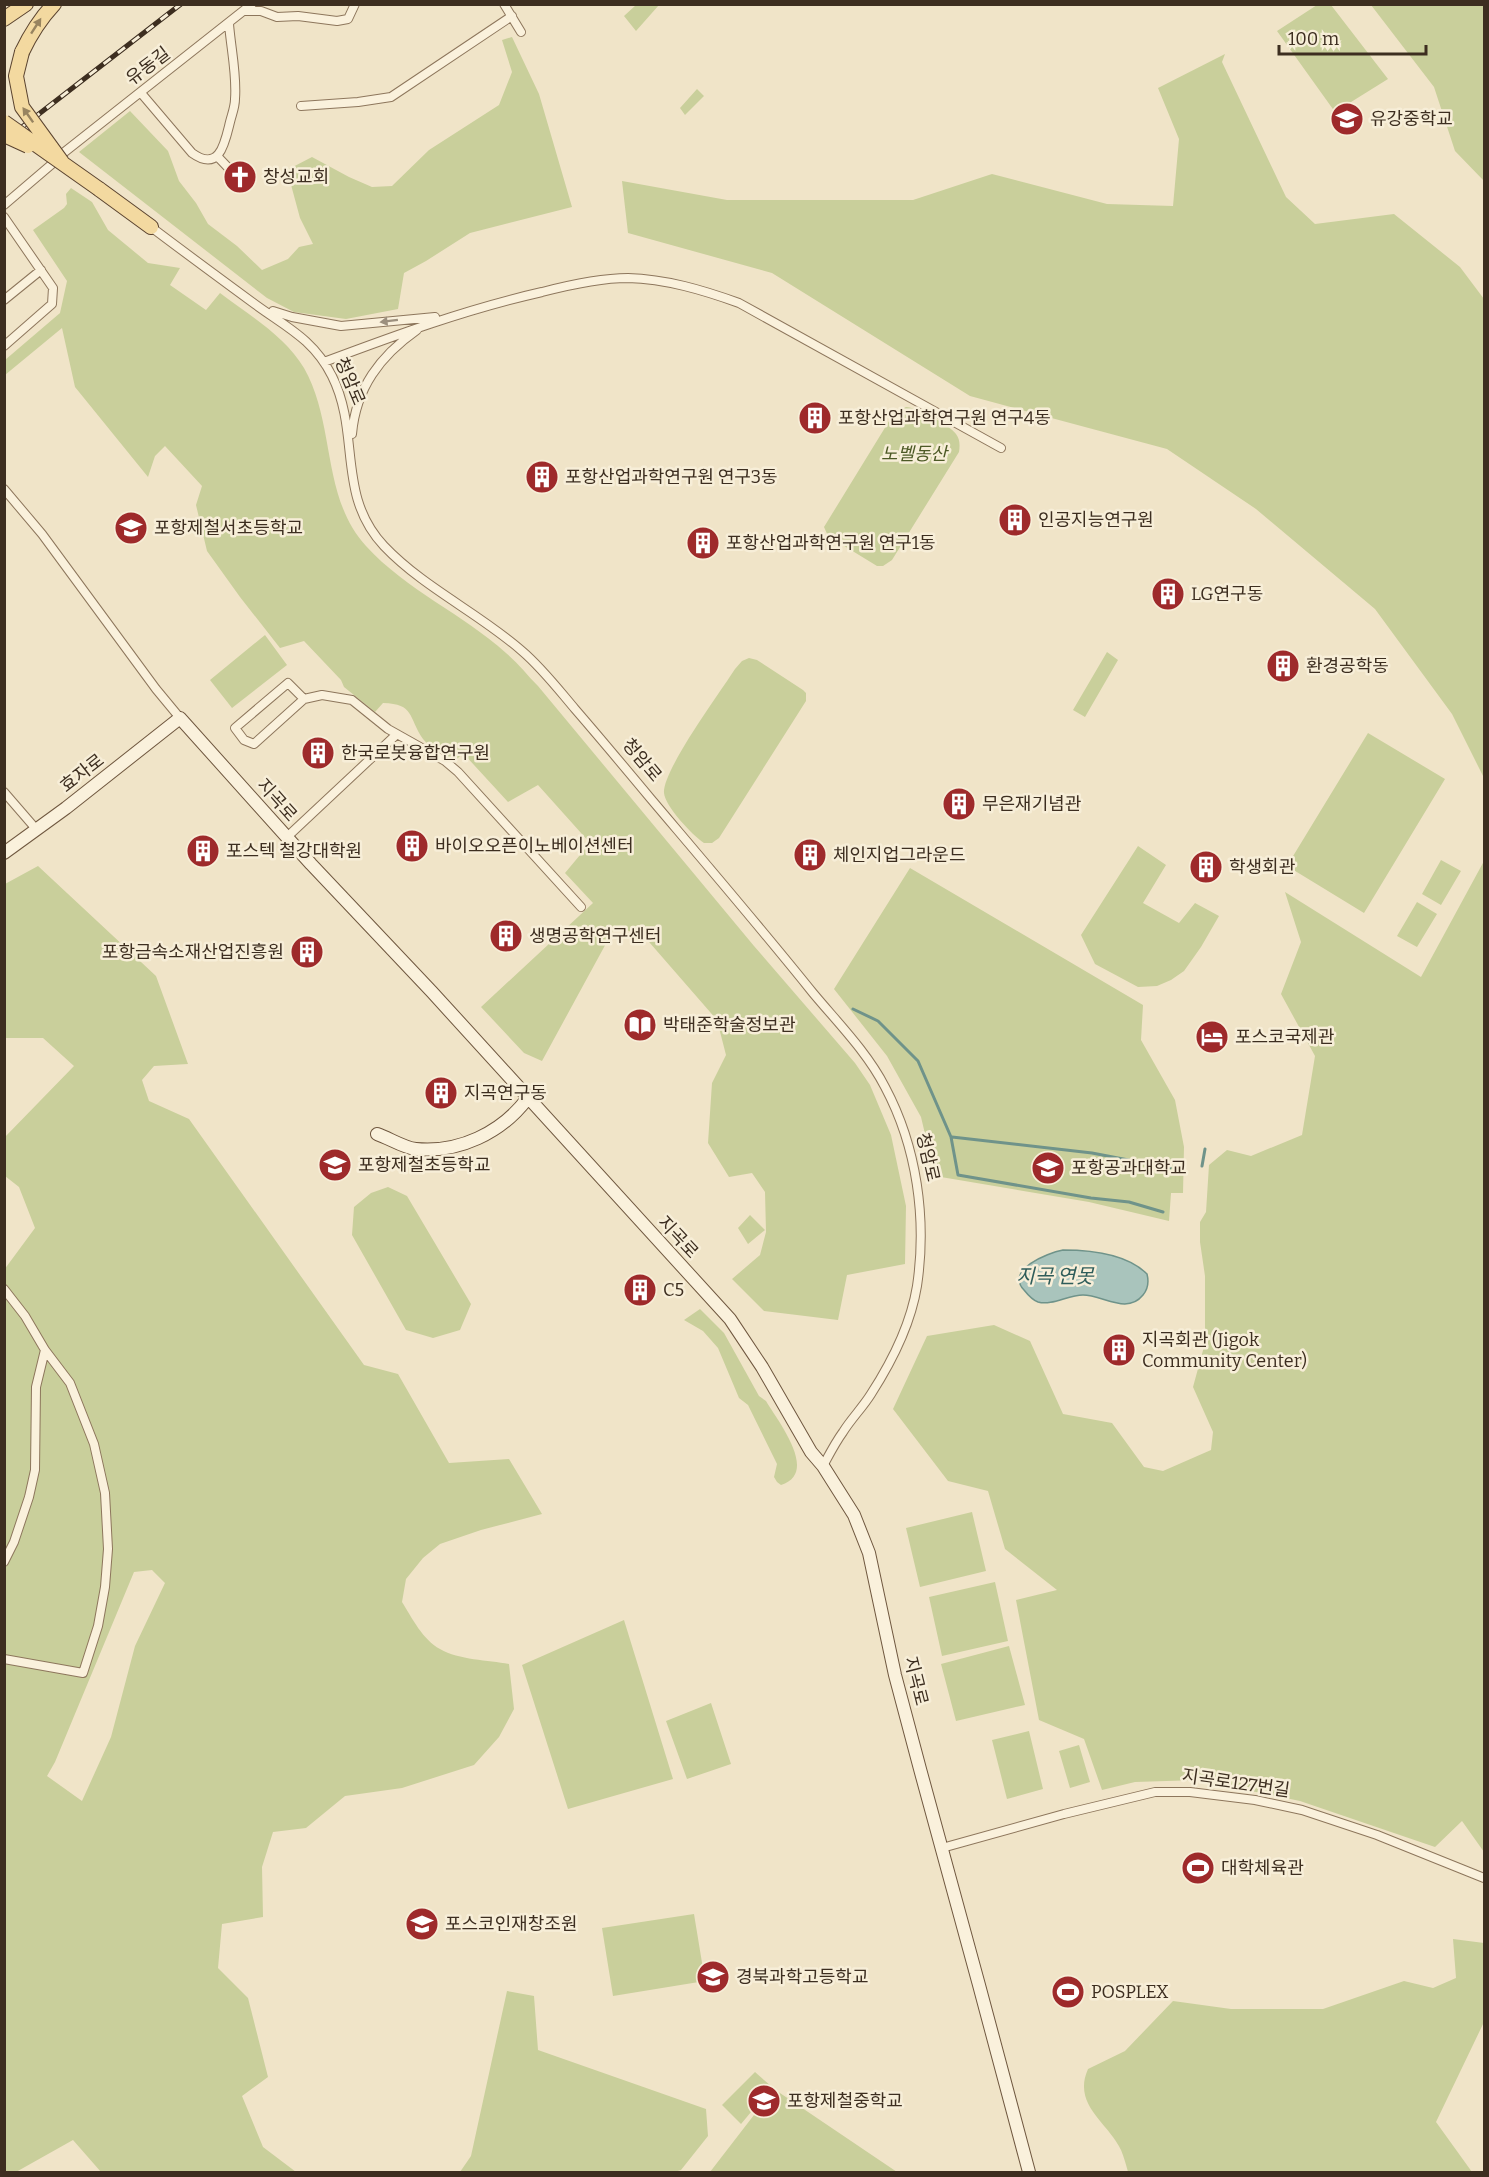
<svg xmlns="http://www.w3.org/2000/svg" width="1489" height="2177" viewBox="0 0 1489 2177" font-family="Bitter,'Noto Sans KR',serif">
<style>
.green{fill:#c9cf9b;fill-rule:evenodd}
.water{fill:#a9c4bc;stroke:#6f938a;stroke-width:1.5}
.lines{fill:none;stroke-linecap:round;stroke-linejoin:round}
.stream{stroke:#6f938a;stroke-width:3}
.street-casing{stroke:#8d765c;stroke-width:10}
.secondary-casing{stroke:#6f573f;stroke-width:14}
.primary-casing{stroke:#5b4430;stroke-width:16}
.street{stroke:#faf1dc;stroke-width:8}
.secondary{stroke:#faf1dc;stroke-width:12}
.primary{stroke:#f3d9a0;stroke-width:14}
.rail-casing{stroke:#3d2e20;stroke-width:5}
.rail{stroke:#f7eed8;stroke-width:3;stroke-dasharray:9;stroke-linecap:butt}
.primary-bridge-casing{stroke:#5b4430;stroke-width:16;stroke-linecap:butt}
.primary-bridge{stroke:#f3d9a0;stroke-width:14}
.oneway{fill:#988460}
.oneway2{fill:#9c907e}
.labels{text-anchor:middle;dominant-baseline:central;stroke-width:5;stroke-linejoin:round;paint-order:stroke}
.street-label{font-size:18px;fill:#3d2e20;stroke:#f7eed8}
.poi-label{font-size:18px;fill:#3d2e20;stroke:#f7eed8;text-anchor:start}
.park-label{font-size:18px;font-style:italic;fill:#4d5a26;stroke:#f7eed8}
.water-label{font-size:20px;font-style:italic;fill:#2f5d5a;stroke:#f7eed8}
</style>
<rect width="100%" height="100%" fill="#f0e4c8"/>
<path class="green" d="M 636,5 L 659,5 L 636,31 L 624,16 Z
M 1317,5 L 1331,5 L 1388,79 L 1335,112 L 1277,31 Z
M 1371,5 L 1484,5 L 1484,181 L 1455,151 L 1434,87 Z
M 512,37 L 539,94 L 572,207 L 470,233 L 426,261 L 404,273 L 398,309 L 346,319 L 294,312 L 267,298 L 79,152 L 130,111 L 168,151 L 179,181 L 196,203 L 208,224 L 237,246 L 262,270 L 288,259 L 299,247 L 313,244 L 300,218 L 287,170 L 312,157 L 349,177 L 372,187 L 392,186 L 429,150 L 499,105 L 512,72 L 502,40 Z
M 1225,54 L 1222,62 L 1286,197 L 1315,224 L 1394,214 L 1460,267 L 1484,299 L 1484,778 L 1452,714 L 1375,609 L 1256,509 L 1167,449 L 970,396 L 772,273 L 628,233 L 622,181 L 727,200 L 913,200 L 992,174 L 1107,204 L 1173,206 L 1179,139 L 1158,88 Z
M 697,89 L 704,96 L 685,115 L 680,108 Z
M 71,188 L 92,202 L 108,230 L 148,263 L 180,268 L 170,285 L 206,310 L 220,293 C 249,315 285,336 304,368 C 336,424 321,497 366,546 C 406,590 463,614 506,653 C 518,663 527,675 538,686 L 754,946 L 855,1063 L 870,1085 L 891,1135 L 906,1206 L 905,1264 L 847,1275 L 838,1320 L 764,1311 L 732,1279 L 760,1255 L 766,1232 L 765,1192 L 752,1173 L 729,1177 L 708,1143 L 712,1083 L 726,1055 L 717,1020 L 643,935 L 615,927 L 542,1061 L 524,1053 L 481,1007 L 593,903 L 565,873 L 590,843 L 538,785 L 508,802 L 463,753 L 454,762 C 445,755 430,748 423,739 C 408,717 415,704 383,703 L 375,712 L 344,687 L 341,680 L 304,641 L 280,648 L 240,597 L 207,551 L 196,505 L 202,486 L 165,446 L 155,456 L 148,477 L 75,387 L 62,328 L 5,375 L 5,360 L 60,313 L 67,281 L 33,230 L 64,208 L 67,204 L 66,194 Z
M 906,407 C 916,407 950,425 956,434 C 960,439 960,446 959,452 L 892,560 L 883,566 L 877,566 L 828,536 L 824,527 L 894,413 Z
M 265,635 L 287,665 L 232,708 L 210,680 Z
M 1107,652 L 1118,660 L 1085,717 L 1073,710 Z
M 749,658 L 757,660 L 803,690 L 806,693 L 806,701 L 719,838 L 712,843 L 704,843 C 692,835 665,806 664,793 C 662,771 721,691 735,669 L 742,661 Z
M 1368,733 L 1445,779 L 1364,913 L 1287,866 Z
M 1138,846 L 1166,865 L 1143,903 L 1179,923 L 1195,903 L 1219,916 L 1201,947 L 1184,971 L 1171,980 L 1157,986 L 1138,987 L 1095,964 L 1081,935 Z
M 1441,860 L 1461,871 L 1441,905 L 1422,894 Z
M 1484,861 L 1484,1852 L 1462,1821 L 1435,1847 L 1300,1801 L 1198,1780 L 1135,1782 L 1102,1790 L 1084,1739 L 1039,1720 L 1016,1600 L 1057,1590 L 1005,1549 L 988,1491 L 948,1481 L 893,1409 L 927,1336 L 994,1325 L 1030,1341 L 1063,1414 L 1112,1423 L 1144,1467 L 1163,1471 L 1211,1450 L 1213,1432 L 1193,1387 L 1205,1343 L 1205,1276 L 1200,1242 L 1200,1222 L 1206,1212 L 1209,1165 L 1227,1150 L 1251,1156 L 1302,1135 L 1315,1056 L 1281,994 L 1301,942 L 1285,892 L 1421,977 Z
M 38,866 L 156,976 L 188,1064 L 154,1066 L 142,1080 L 149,1101 L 189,1119 L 364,1365 L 398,1374 L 449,1463 L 509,1459 L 542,1514 L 481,1530 L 440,1544 L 423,1558 L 406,1579 L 402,1602 C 412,1618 423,1640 440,1649 C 459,1660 488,1660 509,1664 L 514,1709 L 499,1737 L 474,1765 L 402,1788 L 345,1796 L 306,1828 L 273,1832 L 262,1867 L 263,1917 L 222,1924 L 218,1968 L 248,1998 L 268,2077 L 242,2096 L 263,2147 L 296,2172 L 101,2172 L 73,2140 L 16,2172 L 5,2172 L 4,1270 L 35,1228 L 19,1187 L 5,1176 L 4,1138 L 74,1066 L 43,1038 L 5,1038 L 5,884 ZM 152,1570 L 165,1583 L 135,1646 L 111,1737 L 82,1801 L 47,1776 L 55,1762 L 134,1572 Z
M 910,868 L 1143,1005 L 1141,1040 L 1175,1100 L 1184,1147 L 1183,1193 L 1171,1193 L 1169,1221 L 1089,1202 L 935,1176 L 921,1117 L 887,1056 L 834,989 Z
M 1417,902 L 1437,914 L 1417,947 L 1397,936 Z
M 388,1187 L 407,1196 L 471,1304 L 460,1330 L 433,1338 L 406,1330 L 352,1235 L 354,1207 L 371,1193 Z
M 750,1215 L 765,1230 L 748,1244 L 738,1228 Z
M 700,1309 L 724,1333 L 759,1396 L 766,1401 C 777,1420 820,1473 781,1485 L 777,1482 L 774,1477 L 777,1464 L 748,1405 L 739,1398 L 718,1348 L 703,1331 L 684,1320 Z
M 972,1512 L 986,1571 L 920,1587 L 906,1528 Z
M 995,1582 L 1008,1641 L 942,1656 L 929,1597 Z
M 624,1620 L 673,1779 L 568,1809 L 522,1665 Z
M 1009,1646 L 1025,1705 L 956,1721 L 941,1664 Z
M 711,1703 L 731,1764 L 687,1779 L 666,1721 Z
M 1029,1731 L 1043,1789 L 1007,1799 L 992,1740 Z
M 1079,1745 L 1090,1782 L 1070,1788 L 1059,1751 Z
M 694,1914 L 705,1981 L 613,1996 L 602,1928 Z
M 1453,1939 L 1484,1943 L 1484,2022 L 1436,2122 L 1472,2172 L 1128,2172 C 1126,2165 1124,2157 1121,2150 C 1108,2122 1072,2105 1088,2069 L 1125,2051 L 1173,2001 L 1231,2009 L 1323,2009 L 1404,1981 L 1433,1988 L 1456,1978 Z
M 507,1991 L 534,1996 L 538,2050 L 706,2109 L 708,2136 L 681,2170 L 674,2172 L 460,2172 L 471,2156 Z
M 755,2072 L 772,2087 L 741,2124 L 722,2105 Z
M 774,2089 L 897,2172 L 710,2172 Z"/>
<path class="water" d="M 1063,1250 C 1090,1250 1127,1254 1147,1274 C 1149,1282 1148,1289 1143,1295 C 1127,1315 1103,1295 1083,1295 C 1068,1295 1052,1306 1038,1302 C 1032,1300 1028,1295 1024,1290 C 1005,1270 1047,1253 1063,1250 Z"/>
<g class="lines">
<path class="stream" d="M 853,1009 L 878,1021 L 918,1061 L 951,1137 L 958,1175 L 1091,1198 L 1129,1202 L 1163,1212
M 952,1137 L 1092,1153 L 1170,1168
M 1202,1166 L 1205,1149"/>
<g class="street-casing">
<path id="street" d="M 504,4 L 521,32
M 245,11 L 261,11 L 277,17 L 298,16 L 337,21 L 348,19 L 355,4
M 141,93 L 192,153 C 220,173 225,142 230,122 C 232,114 235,107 235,99 C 237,75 231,49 229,24
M 301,106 L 358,102 L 391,97 L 512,16
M 62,154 L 252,4
M 217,156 L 240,180
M 4,205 L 52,164
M 4,217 L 53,288 L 52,304 L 4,346
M 151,227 C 184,252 218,277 252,302 C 284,326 313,338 332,376 C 361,434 336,495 384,546 C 424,588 479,613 522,651 C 542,668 558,689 575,709 C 601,739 626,769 651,799 C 706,864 760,927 813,993 C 838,1023 867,1052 885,1087 C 917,1147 927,1219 917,1286 C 911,1323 891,1363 871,1394 C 863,1407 851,1419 843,1432 C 835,1443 829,1455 823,1466
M 4,300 L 41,270
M 273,311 L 292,317 L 341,326 L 435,317
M 324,362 C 396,335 467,309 542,292 C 569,285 599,278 628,278 C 666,279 703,290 739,303 L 1001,448
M 352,434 C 356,388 380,356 417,330
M 4,489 L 42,534 L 156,689 L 180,718
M 304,699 L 254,744 L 244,740 L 235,728 L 288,683 L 304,699 L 322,695 L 352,700 L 388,729 L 445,761 L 458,772 L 581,907
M 4,792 L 36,829
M 287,837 L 397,734
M 4,1289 L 25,1316 L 45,1350 L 36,1387 L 35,1470 L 29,1497 L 14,1542 L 4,1562
M 4,1659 L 83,1673 L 98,1626 L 105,1587 L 108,1549 L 105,1493 L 94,1444 L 70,1383 L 45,1350
M 942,1848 L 1064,1814 L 1155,1792 L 1190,1792 L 1255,1800 L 1302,1810 L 1377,1835 L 1484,1878"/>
</g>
<g class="secondary-casing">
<path id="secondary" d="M 4,853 L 66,808 L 180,718 L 311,864 L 432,992 L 730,1319 L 762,1367 L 811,1452 L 823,1466 L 854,1515 L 869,1553 L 895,1675 L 920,1769 L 979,1985 L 1029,2172
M 377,1134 C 389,1138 404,1148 416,1149 C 459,1153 501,1133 527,1099"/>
</g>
<g class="primary-casing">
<path id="primary" d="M 4,19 L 26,4
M 22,52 C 31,33 40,19 54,4
M 99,189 L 151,227"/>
</g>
<use href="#street" class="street"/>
<use href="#secondary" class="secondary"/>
<use href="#primary" class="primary"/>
<g class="rail-casing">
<path id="rail" d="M 4,141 L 181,4"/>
</g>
<use href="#rail" class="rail"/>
<g class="primary-bridge-casing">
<path id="primary-bridge" d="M 22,52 L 16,76 L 22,107 L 62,162
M 4,122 L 99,189
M 4,135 L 28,146"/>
</g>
<use href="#primary-bridge" class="primary-bridge"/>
</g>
<defs><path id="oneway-solid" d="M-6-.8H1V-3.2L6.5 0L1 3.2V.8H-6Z" transform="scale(1.5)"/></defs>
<g class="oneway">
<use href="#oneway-solid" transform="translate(36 26) rotate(-57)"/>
<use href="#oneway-solid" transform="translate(28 115) rotate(-125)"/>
</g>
<use class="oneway2" href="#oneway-solid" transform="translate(389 321) rotate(173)"/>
<defs>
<g id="school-disc" transform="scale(1.725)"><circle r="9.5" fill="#9e2a2b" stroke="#f7eed8"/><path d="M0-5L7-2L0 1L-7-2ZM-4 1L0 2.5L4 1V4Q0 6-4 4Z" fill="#fff"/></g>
<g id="church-disc" transform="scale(1.725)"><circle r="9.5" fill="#9e2a2b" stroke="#f7eed8"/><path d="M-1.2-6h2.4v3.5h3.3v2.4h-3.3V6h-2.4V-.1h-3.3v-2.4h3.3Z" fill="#fff"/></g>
<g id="building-disc" transform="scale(1.725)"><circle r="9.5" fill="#9e2a2b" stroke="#f7eed8"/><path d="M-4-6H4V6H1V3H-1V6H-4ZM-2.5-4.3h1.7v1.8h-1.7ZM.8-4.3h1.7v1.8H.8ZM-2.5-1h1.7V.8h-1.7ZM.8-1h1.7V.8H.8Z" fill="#fff"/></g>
<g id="library-disc" transform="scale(1.725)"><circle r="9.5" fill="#9e2a2b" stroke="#f7eed8"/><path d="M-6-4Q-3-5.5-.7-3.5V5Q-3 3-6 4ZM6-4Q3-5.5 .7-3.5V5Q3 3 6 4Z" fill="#fff"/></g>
<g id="hotel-disc" transform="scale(1.725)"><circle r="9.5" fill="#9e2a2b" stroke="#f7eed8"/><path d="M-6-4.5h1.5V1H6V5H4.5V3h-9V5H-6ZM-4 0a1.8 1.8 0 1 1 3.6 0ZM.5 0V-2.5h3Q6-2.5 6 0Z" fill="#fff"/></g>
<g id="university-disc" transform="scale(1.725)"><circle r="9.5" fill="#9e2a2b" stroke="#f7eed8"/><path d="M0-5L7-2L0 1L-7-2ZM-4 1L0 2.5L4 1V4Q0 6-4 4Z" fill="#fff"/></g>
<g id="stadium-disc" transform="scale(1.725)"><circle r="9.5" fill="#9e2a2b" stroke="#f7eed8"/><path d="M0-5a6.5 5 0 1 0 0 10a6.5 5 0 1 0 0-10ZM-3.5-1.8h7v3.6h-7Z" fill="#fff"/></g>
</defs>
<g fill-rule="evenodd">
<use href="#school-disc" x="1347" y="119"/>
<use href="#church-disc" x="240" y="177"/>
<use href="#building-disc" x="815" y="418"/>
<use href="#building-disc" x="542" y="477"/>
<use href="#building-disc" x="1015" y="520"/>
<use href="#school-disc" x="131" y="528"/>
<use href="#building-disc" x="703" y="543"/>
<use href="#building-disc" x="1168" y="594"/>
<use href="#building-disc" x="1283" y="666"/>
<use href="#building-disc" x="318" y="753"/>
<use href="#building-disc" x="959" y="804"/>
<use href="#building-disc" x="412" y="846"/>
<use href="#building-disc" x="203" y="851"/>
<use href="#building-disc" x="810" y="855"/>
<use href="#building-disc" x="1206" y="867"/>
<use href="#building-disc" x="506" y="936"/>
<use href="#building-disc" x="307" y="952"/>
<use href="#library-disc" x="640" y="1025"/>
<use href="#hotel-disc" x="1212" y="1037"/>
<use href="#building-disc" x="441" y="1093"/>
<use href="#school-disc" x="335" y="1165"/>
<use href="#university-disc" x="1048" y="1168"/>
<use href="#building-disc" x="640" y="1290"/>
<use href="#building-disc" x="1119" y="1350"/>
<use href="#stadium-disc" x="1198" y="1868"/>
<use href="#university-disc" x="422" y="1924"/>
<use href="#school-disc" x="713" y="1977"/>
<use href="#stadium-disc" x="1068" y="1992"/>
<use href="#school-disc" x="764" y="2101"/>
</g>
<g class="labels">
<g class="street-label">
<text transform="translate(148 66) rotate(-37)">유동길</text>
<text transform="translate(350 381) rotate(67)">청암로</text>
<text transform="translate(642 760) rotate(50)">청암로</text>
<text transform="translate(82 773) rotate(-38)">효자로</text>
<text transform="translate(277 800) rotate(48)">지곡로</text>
<text transform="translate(928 1157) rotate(77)">청암로</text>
<text transform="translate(678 1237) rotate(47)">지곡로</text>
<text transform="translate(916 1681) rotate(76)">지곡로</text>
<text transform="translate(1236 1783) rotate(8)">지곡로127번길</text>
</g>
<g class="poi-label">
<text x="1370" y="119">유강중학교</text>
<text x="263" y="177">창성교회</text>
<text x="838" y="418">포항산업과학연구원 연구4동</text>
<text x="565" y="477">포항산업과학연구원 연구3동</text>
<text x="1038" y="520">인공지능연구원</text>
<text x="154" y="528">포항제철서초등학교</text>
<text x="726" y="543">포항산업과학연구원 연구1동</text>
<text x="1191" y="594">LG연구동</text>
<text x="1306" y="666">환경공학동</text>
<text x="341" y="753">한국로봇융합연구원</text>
<text x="982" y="804">무은재기념관</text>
<text x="435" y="846">바이오오픈이노베이션센터</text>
<text x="226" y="851">포스텍 철강대학원</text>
<text x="833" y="855">체인지업그라운드</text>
<text x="1229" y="867">학생회관</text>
<text x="529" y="936">생명공학연구센터</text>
<text x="284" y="952" text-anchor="end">포항금속소재산업진흥원</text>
<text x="663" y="1025">박태준학술정보관</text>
<text x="1235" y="1037">포스코국제관</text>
<text x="464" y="1093">지곡연구동</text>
<text x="358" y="1165">포항제철초등학교</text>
<text x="1071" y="1168">포항공과대학교</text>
<text x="663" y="1290">C5</text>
<text x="1142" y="1340">지곡회관 (Jigok<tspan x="1142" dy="21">Community Center)</tspan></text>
<text x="1221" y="1868">대학체육관</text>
<text x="445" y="1924">포스코인재창조원</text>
<text x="736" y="1977">경북과학고등학교</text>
<text x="1091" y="1992">POSPLEX</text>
<text x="787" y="2101">포항제철중학교</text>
</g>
<g class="park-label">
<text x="914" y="454">노벨동산</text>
</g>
<g class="water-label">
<text x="1055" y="1276">지곡 연못</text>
</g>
</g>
<rect width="1489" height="2177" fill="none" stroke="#3d2e20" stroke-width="12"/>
<path d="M1279 45v9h147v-9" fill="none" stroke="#3d2e20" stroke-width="3"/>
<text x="1288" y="45" font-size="18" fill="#3d2e20" stroke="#f7eed8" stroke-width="4.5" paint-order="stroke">100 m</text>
</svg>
